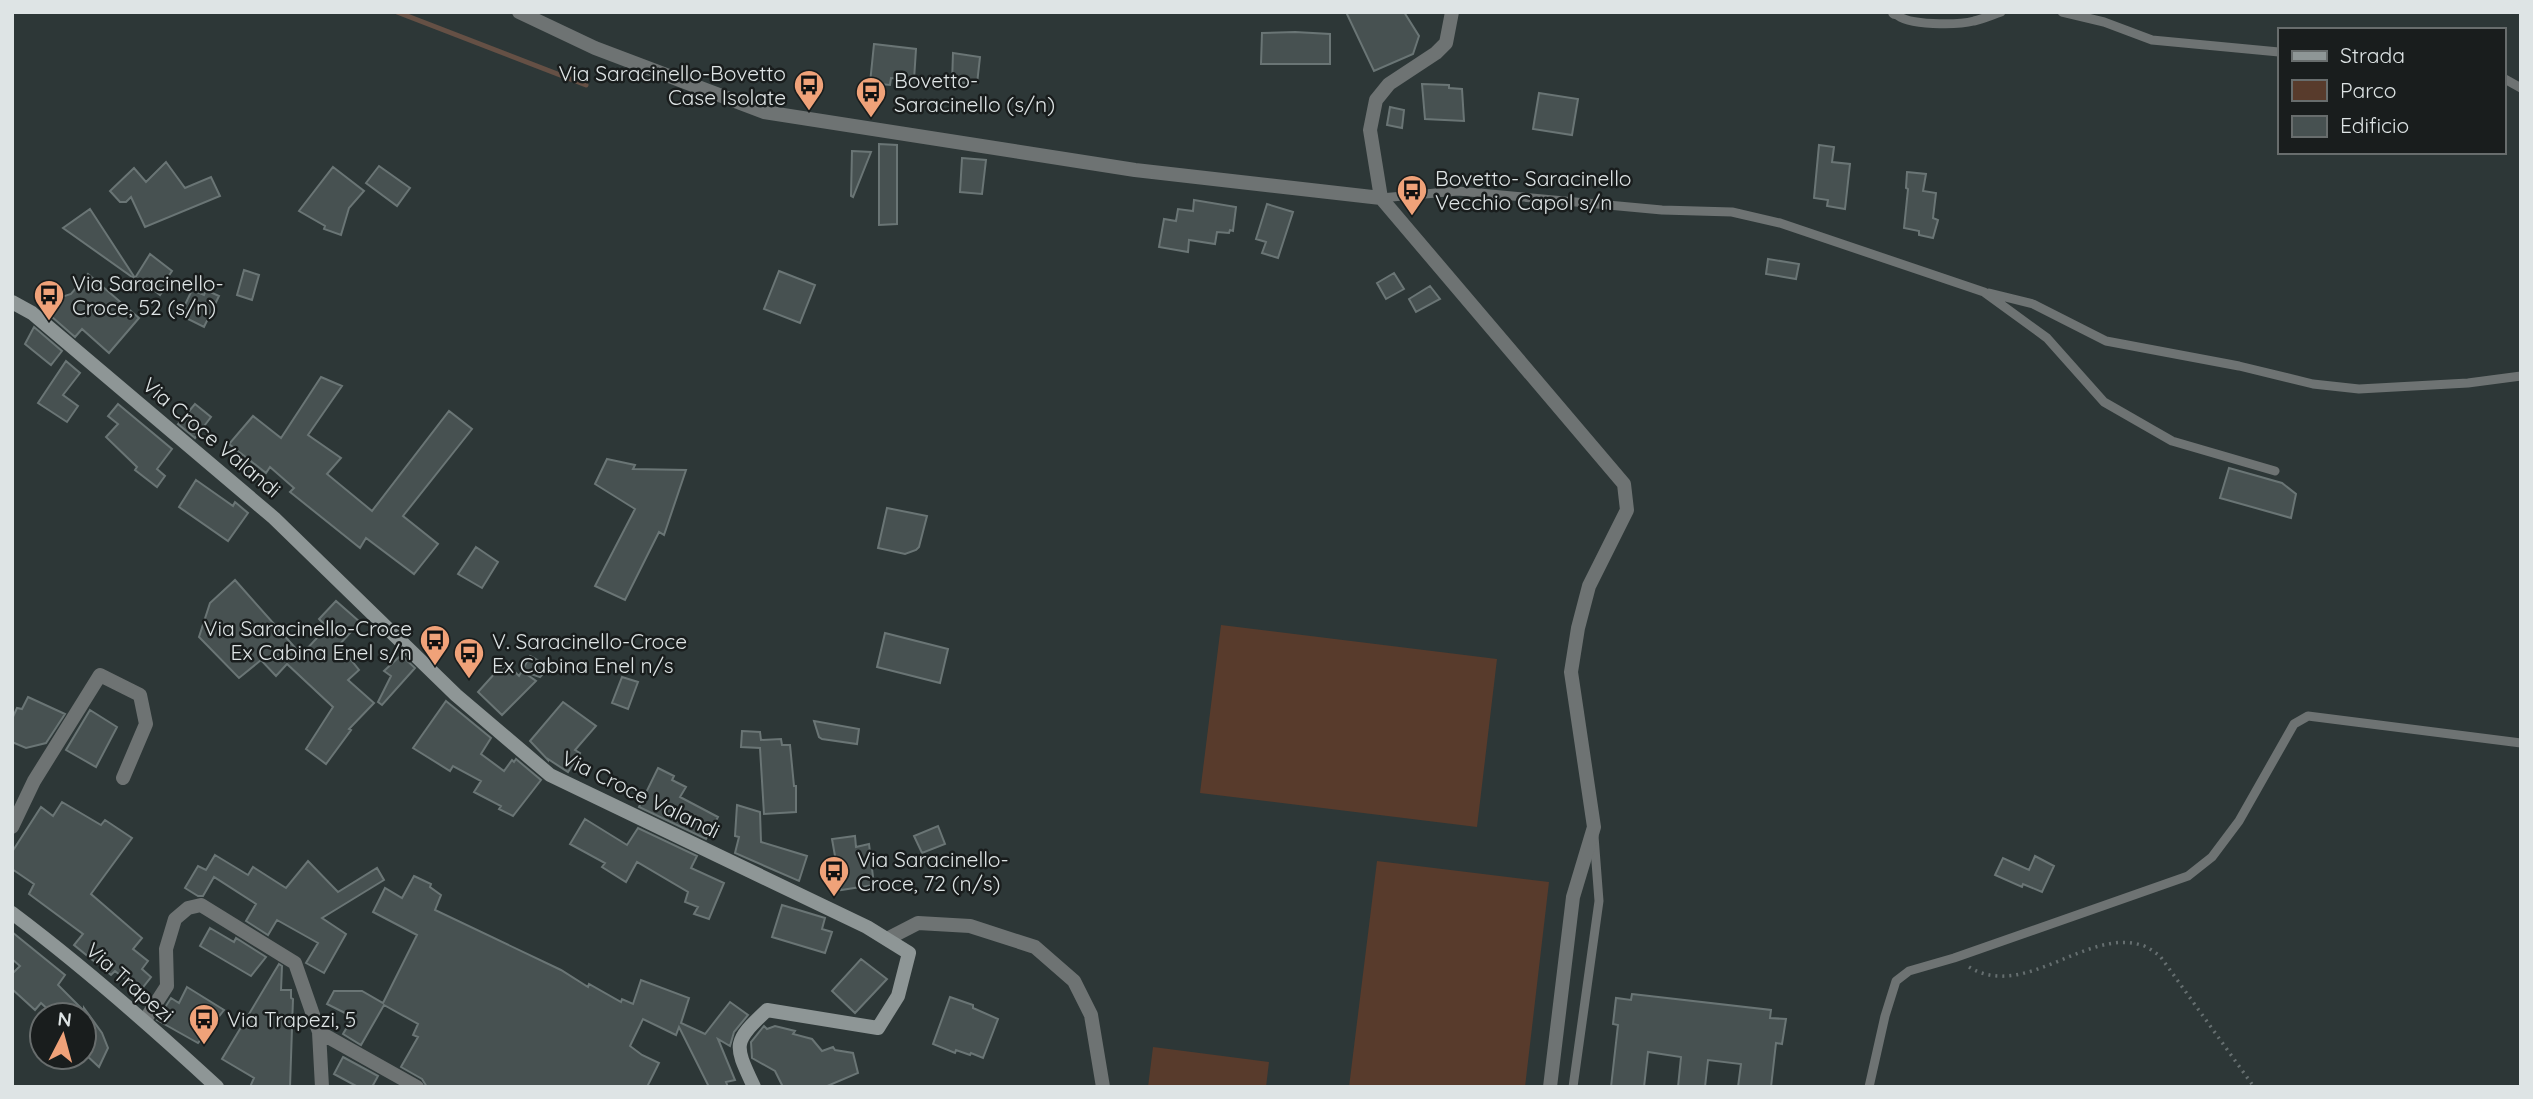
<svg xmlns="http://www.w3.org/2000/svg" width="2533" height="1099" viewBox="0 0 2533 1099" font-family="Quicksand,sans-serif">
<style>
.green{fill:#583b2c}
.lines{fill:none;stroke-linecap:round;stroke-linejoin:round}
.stream{stroke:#655045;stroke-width:5}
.building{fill:#475151;stroke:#6a7575;stroke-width:2}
.path{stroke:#666f70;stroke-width:3.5;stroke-dasharray:2 5;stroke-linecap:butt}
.lane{stroke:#6e7373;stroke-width:9}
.street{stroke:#6e7373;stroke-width:14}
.secondary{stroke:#8e9696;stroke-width:14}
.labels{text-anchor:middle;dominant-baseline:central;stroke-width:5;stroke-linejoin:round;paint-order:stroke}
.poi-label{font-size:21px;fill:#dee4e5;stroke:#191d1d;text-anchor:start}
.street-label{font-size:21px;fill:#dee4e5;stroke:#191d1d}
</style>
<rect width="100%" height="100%" fill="#2d3737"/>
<path class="green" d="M 1221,625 L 1497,659 L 1477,827 L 1200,793 Z
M 1377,861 L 1549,882 L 1525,1087 L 1349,1087 Z
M 1153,1047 L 1269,1062 L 1266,1087 L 1148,1087 Z"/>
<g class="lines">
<path class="stream" d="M 397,12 L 586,85"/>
</g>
<path class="building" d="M 1346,12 L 1404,12 L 1419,36 L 1413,54 L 1374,71 Z
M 1295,32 L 1330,34 L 1330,64 L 1261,64 L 1262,33 Z
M 874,44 L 916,49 L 914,80 L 891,78 L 890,85 L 870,83 Z
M 953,53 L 980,57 L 977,84 L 952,83 Z
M 1422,84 L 1449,85 L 1449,88 L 1462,89 L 1464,121 L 1425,119 Z
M 1539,93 L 1578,99 L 1572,135 L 1533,129 Z
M 1390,107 L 1404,110 L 1402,128 L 1387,125 Z
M 879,144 L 897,145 L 897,224 L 879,225 Z
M 1819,145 L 1834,147 L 1832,162 L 1850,164 L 1845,209 L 1827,206 L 1828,200 L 1814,198 Z
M 852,151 L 871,152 L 853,197 L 851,196 Z
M 962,158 L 986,160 L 982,194 L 960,192 Z
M 166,162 L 185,188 L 211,177 L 220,196 L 145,227 L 131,197 L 126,202 L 120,202 L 110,191 L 134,168 L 146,182 Z
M 379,166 L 410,188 L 397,206 L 366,183 Z
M 333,167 L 364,191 L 349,208 L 341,235 L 324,229 L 325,226 L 299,211 Z
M 1907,172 L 1926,174 L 1923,191 L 1936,193 L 1933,218 L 1938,220 L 1933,238 L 1919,235 L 1919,231 L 1904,228 L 1908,189 L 1906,188 Z
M 1194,200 L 1236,207 L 1233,231 L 1230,230 L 1229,233 L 1217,232 L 1215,244 L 1189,240 L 1188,252 L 1159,247 L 1164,219 L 1176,221 L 1178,209 L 1193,211 Z
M 1267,204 L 1293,212 L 1278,258 L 1262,253 L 1266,242 L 1256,239 Z
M 90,209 L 135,278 L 150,254 L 172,271 L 168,277 L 171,279 L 160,295 L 150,287 L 149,289 L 63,228 Z
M 1768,259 L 1799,264 L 1796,279 L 1766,274 Z
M 244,270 L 259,275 L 252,300 L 237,295 Z
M 779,271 L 815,285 L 800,323 L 764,309 Z
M 1394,273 L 1404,289 L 1386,299 L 1377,283 Z
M 88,274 L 139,318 L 109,353 L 82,329 L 75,337 L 44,310 L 49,301 L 71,294 Z
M 1430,286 L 1440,299 L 1416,312 L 1409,299 Z
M 192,290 L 204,295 L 206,290 L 219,296 L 204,327 L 180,315 Z
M 34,327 L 62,351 L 51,365 L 25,344 Z
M 66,361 L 80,373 L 63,395 L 78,406 L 67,422 L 38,403 Z
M 321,377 L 342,386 L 308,435 L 341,458 L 327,474 L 372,511 L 449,411 L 472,429 L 403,516 L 438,544 L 414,574 L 366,538 L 360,548 L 290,492 L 294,488 L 270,467 L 266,473 L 229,444 L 253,416 L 281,438 Z
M 118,404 L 172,449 L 157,469 L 165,476 L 157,487 L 135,470 L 137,467 L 106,437 L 118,424 L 108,416 Z
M 195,404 L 211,417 L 195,438 L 178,424 Z
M 607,459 L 635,465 L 633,469 L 686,470 L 664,535 L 659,532 L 625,600 L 595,586 L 635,509 L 595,484 Z
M 2229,468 L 2282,483 L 2296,494 L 2291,518 L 2220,498 Z
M 196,480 L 233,506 L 235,502 L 248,513 L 228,541 L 179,507 Z
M 887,508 L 927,516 L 919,547 L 916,550 L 905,554 L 878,548 Z
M 476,547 L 498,562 L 482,588 L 458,574 Z
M 235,580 L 298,651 L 301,648 L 305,651 L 327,627 L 319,619 L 336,601 L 360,622 L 339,645 L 359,670 L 348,680 L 374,703 L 349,729 L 351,730 L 326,764 L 306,749 L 333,707 L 287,664 L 276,676 L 261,660 L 239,678 L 199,637 L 210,603 Z
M 885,633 L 948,649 L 940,683 L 877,667 Z
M 401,655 L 415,668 L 382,705 L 378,702 L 391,676 L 384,671 Z
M 530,656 L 550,667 L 540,677 L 522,671 Z
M 505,662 L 519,676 L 522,671 L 536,681 L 502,715 L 478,692 Z
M 622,677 L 638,682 L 628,709 L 612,703 Z
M 28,697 L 65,714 L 46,743 L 26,748 L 12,742 L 12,719 L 17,708 L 22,709 Z
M 446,701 L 491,738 L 481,754 L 504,771 L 512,760 L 514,762 L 516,759 L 541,780 L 513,816 L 499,809 L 501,806 L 474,792 L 481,781 L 453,766 L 450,771 L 413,748 Z
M 563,702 L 596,726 L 575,750 L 580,753 L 568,772 L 548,759 L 548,760 L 530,741 Z
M 90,710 L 117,727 L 96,767 L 66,750 Z
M 814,721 L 859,729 L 857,744 L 822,739 L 819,737 Z
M 742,731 L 760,732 L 761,740 L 781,739 L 782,745 L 790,745 L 794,786 L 796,786 L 796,812 L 764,814 L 760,748 L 741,747 Z
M 658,768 L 674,776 L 672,780 L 686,787 L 680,797 L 718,817 L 706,839 L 639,807 Z
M 62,802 L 101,825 L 105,820 L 132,838 L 91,894 L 142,938 L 133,949 L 148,961 L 142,969 L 151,977 L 140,991 L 115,971 L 111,975 L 74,945 L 83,934 L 29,894 L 34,884 L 12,869 L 12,852 L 41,807 L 53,816 Z
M 737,805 L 760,812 L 761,842 L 807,856 L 799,881 L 735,853 L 739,837 L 735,836 Z
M 585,819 L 627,845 L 638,828 L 697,856 L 691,868 L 724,883 L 709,919 L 694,914 L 698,907 L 685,902 L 688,892 L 637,862 L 626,882 L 602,867 L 605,863 L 570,844 Z
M 938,826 L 945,844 L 922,853 L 914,836 Z
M 855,836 L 856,847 L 869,844 L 874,885 L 841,890 L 832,839 Z
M 215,855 L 248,875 L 253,867 L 286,888 L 308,861 L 338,892 L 377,868 L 384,880 L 322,918 L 346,934 L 324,973 L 306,963 L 318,943 L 277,920 L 268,935 L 246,921 L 256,904 L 214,877 L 203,896 L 198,896 L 185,888 L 198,866 L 206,870 Z
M 2035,856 L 2054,866 L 2042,892 L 2023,884 L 2022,887 L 1995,875 L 2003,858 L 2029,870 Z
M 414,876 L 431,884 L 430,887 L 441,895 L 435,910 L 561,970 L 588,987 L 589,984 L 621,1002 L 622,999 L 633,1004 L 641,980 L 689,998 L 681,1023 L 705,1034 L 730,1002 L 748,1015 L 734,1032 L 730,1046 L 718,1039 L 735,1080 L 726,1082 L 728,1087 L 709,1087 L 679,1027 L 676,1035 L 643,1019 L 630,1046 L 642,1055 L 659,1063 L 647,1087 L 427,1087 L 422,1079 L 401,1067 L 418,1037 L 413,1035 L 418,1024 L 384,1005 L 361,1045 L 343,1034 L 353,1017 L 327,1004 L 334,991 L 362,991 L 383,1003 L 417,935 L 373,912 L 385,888 L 402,898 Z
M 782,905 L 825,918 L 822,929 L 832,932 L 825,953 L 772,937 Z
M 210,928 L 234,942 L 236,938 L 266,957 L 251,976 L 200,946 Z
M 12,932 L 65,975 L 58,985 L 84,1011 L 84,1008 L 102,1033 L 108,1048 L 99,1067 L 84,1053 L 84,1015 L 54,1015 L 41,1003 L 35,1010 L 12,989 L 12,974 L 20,966 L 12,959 Z
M 861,959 L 887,979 L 855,1013 L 832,991 Z
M 279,964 L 282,966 L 281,990 L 291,990 L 291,998 L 293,999 L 290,1087 L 250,1087 L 254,1078 L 222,1059 Z
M 187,987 L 224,1010 L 198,1043 L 157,1020 L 171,998 L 179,1003 Z
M 1632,994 L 1771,1010 L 1770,1018 L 1786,1019 L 1782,1044 L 1776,1043 L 1771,1087 L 1738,1087 L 1741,1064 L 1708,1060 L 1705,1087 L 1678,1087 L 1681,1057 L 1648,1052 L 1644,1087 L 1611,1087 L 1618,1025 L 1613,1024 L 1616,998 L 1631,1000 Z
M 950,997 L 973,1005 L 973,1008 L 998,1019 L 983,1058 L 971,1053 L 970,1055 L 956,1050 L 955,1053 L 933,1044 Z
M 764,1026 L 767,1029 L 775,1026 L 795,1031 L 793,1034 L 812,1039 L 822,1051 L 833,1047 L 835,1050 L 853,1053 L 858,1073 L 825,1087 L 783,1087 L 775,1071 L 752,1058 L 751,1042 Z
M 343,1057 L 378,1076 L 372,1087 L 358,1087 L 334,1074 Z"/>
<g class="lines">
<path class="path" d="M 1969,967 C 2024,1001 2087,928 2141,945 C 2147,946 2154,952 2160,956 L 2254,1087"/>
<path class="lane" d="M 2062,12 L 2104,22 L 2152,40 L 2279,52
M 1896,14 C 1907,26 1958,25 1974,21 C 1983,19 1992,15 2001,12
M 2503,78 L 2521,88
M 1381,198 L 1458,191 L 1662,210 L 1732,212 L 1780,223 L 1984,292 L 2047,338 L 2104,402 L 2172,441 L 2275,471
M 1989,293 L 2033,304 L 2106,341 L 2239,366 L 2313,384 L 2359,389 L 2468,383 L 2521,376
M 1573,1087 L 1599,901 L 1594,836
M 1869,1087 L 1885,1016 L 1896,981 L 1909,971 L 1954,958 L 2188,876 L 2212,857 L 2239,821 L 2294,724 L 2308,716 L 2521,743"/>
<path class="street" d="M 519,12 L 595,48 L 764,112 L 1135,170 L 1381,198 L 1624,484 L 1627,510 L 1589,586 L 1578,628 L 1571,672 L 1594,827 L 1573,897 L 1550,1087
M 1895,12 L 1897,12
M 1381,198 L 1370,130 L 1376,100 L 1389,84 L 1436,53 L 1446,43 L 1452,12
M 12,827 L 34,781 L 100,675 L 140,695 L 146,724 L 123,778
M 887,939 L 918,923 L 970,926 L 1035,947 L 1074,981 L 1091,1015 L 1103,1087
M 145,1020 L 167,986 L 166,949 L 175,919 L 188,908 L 201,905 L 295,963 L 319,1032 L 322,1087
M 319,1032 L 417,1087"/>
<path class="secondary" d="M 12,302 L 32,313 L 274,518 L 456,695 L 550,775 L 867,927 L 909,953 L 898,996 L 878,1028 L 767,1010 C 732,1043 734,1044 754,1087
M 12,913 C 84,967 151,1026 217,1087"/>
</g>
<defs>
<g id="bus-pin" transform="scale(1.575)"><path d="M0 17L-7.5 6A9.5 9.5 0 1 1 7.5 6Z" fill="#f0a279" stroke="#191d1d"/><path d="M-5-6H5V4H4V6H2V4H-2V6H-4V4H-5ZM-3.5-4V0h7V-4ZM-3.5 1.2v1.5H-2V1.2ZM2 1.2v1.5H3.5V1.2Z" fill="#111"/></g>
</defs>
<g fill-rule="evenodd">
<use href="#bus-pin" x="809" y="85"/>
<use href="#bus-pin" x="871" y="92"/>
<use href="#bus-pin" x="1412" y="190"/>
<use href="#bus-pin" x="49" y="295"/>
<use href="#bus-pin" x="435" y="640"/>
<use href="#bus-pin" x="469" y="653"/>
<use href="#bus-pin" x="834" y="871"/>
<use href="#bus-pin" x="204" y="1019"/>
</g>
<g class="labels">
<g class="poi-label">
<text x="786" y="73" text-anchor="end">Via Saracinello-Bovetto<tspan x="786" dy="24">Case Isolate</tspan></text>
<text x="894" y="80">Bovetto-<tspan x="894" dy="24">Saracinello (s/n)</tspan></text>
<text x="1435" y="178">Bovetto- Saracinello<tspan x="1435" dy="24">Vecchio Capol s/n</tspan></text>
<text x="72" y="283">Via Saracinello-<tspan x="72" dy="24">Croce, 52 (s/n)</tspan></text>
<text x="412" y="628" text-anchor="end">Via Saracinello-Croce<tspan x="412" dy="24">Ex Cabina Enel s/n</tspan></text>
<text x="492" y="641">V. Saracinello-Croce<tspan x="492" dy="24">Ex Cabina Enel n/s</tspan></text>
<text x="857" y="859">Via Saracinello-<tspan x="857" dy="24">Croce, 72 (n/s)</tspan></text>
<text x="227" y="1019">Via Trapezi, 5</text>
</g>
<g class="street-label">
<text transform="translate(212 437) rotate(40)">Via Croce Valandi</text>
<text transform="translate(641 794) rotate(26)">Via Croce Valandi</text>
<text transform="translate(130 982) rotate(41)">Via Trapezi</text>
</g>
</g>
<rect width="2533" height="1099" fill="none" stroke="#dee4e5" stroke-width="28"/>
<rect x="2278" y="28" width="228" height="126" fill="#191d1d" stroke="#686d6d" stroke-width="2"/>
<rect x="2292" y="51" width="35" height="10" fill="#8e9696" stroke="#686d6d" stroke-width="2"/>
<text x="2340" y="63" font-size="21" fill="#dee4e5">Strada</text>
<rect x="2292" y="80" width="35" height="21" fill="#583b2c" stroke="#686d6d" stroke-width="2"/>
<text x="2340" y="98" font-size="21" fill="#dee4e5">Parco</text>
<rect x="2292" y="116" width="35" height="21" fill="#475151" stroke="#686d6d" stroke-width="2"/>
<text x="2340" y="133" font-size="21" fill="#dee4e5">Edificio</text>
<g transform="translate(63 1036) rotate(6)"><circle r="33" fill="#191d1d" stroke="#686d6d" stroke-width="2"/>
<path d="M0-5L12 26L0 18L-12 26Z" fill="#f0a279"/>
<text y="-10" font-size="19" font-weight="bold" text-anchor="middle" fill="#dee4e5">N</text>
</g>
</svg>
